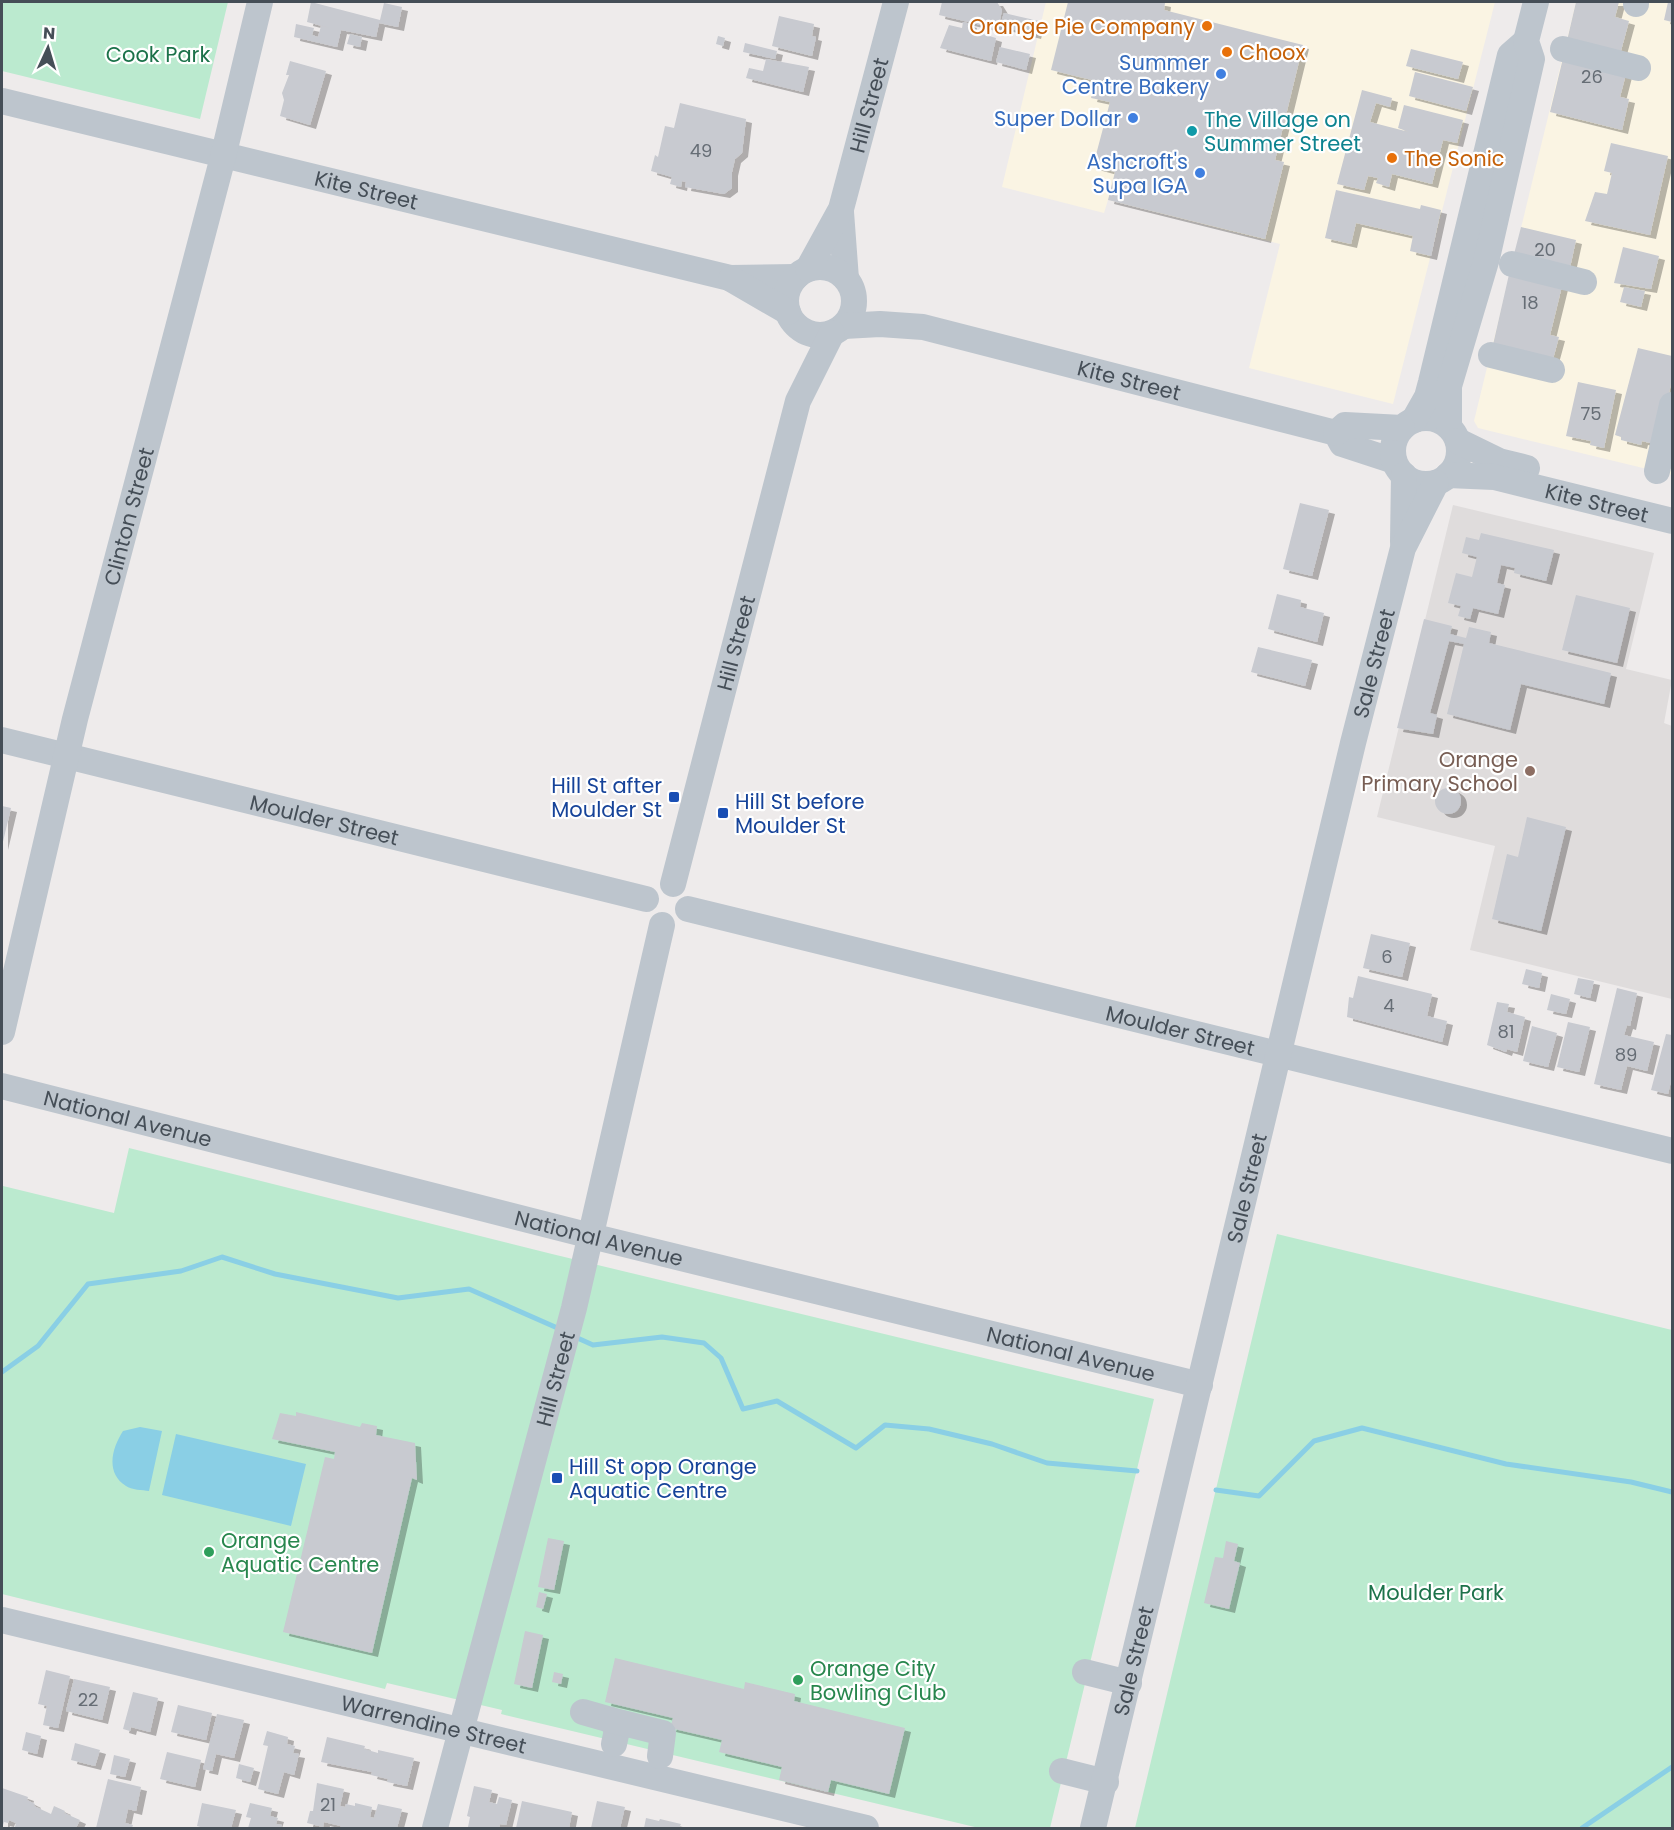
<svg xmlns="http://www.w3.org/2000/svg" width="1674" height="1830" viewBox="0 0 1674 1830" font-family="Poppins,sans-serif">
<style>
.commercial{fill:#faf4e3}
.education{fill:#dfdcdc}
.green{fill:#bbeacf}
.water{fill:#8acfe5}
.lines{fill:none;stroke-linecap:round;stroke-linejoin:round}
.stream{stroke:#8acfe5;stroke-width:5}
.building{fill:#c8cad0;filter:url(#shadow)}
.minor{stroke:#bdc5cd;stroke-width:26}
.food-dot{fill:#e8710a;stroke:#fff;stroke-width:2}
.shop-dot{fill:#3f7fe0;stroke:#fff;stroke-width:2}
.culture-dot{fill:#0f9aa8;stroke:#fff;stroke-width:2}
.education-dot{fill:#8d6e63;stroke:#fff;stroke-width:2}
.transit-dot{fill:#1a4fb4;stroke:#fff;stroke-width:2}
.leisure-dot{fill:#2e9e5b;stroke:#fff;stroke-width:2}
.labels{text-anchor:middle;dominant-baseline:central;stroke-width:4.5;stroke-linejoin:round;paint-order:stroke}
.number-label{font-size:18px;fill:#666d75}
.food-label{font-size:21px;fill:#c56008;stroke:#fff;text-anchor:start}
.park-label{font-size:21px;fill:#1c724a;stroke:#fff}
.shop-label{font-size:21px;fill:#366cbe;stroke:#fff;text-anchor:end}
.street-label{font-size:21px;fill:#454e57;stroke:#fff}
.culture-label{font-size:21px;fill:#0d838f;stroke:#fff;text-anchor:start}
.education-label{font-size:21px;fill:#785e54;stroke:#fff;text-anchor:end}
.transit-label{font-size:21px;fill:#164399;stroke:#fff;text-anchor:start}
.leisure-label{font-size:21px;fill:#27864d;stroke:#fff;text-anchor:start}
</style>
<defs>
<filter id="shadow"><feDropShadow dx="6" dy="4" stdDeviation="0" flood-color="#0004"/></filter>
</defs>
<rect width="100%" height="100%" fill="#eeebeb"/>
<path class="commercial" d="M 1046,2 L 1495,2 L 1393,404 L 1249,368 L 1280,244 L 1108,200 L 1104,213 L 1002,187 Z
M 1576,2 L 1672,2 L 1672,475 L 1478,428 L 1474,421 Z"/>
<path class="education" d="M 1453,505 L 1654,553 L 1626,669 L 1672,680 L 1664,723 L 1672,726 L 1672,999 L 1470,950 L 1495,846 L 1377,817 Z"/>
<path class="green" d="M 2,2 L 228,2 L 200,119 L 2,71 Z
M 129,1148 L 552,1254 L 1154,1399 L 1050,1828 L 979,1828 L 501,1714 L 502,1710 L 387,1683 L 385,1689 L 2,1594 L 2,1191 L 3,1186 L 114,1213 Z
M 1277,1234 L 1672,1330 L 1672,1828 L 1135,1828 Z"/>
<path class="water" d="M 140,1427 L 162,1431 L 149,1491 C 143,1490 131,1490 126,1486 C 105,1473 112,1448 123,1431 Z
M 176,1434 L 306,1464 L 291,1526 L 162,1495 Z"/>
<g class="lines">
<path class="stream" d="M 573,1336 L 593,1345 L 662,1337 L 704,1343 L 721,1358 L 743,1409 L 777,1401 L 856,1448 L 885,1425 L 929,1429 L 992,1444 L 1047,1463 L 1137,1471
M 2,1372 L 38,1346 L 88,1284 L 181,1271 L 222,1257 L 275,1274 L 398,1298 L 469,1289 L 562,1330
M 1216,1490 L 1259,1496 L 1314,1441 L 1362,1428 L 1506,1464 L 1631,1482 L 1672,1492
M 1582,1828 L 1672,1767"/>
</g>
<path class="building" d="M 311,2 L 380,20 L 384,3 L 402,7 L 398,27 L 379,23 L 376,37 L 341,30 L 337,47 L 294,37 L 296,24 L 314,28 L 312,35 L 318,37 L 321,26 L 330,28 L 307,22 Z
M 942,2 L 997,2 L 1002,10 L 998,29 L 939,15 Z
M 1068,2 L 1160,2 L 1165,3 L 1164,10 L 1303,45 L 1275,160 L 1284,162 L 1265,239 L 1108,200 L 1115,172 L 1093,166 L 1110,102 L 1091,98 L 1096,81 L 1051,70 Z
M 1576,2 L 1619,2 L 1615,17 L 1629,21 L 1619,58 L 1566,45 Z
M 1668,2 L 1672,2 L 1672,22 L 1664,20 Z
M 1004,13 L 1039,21 L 1035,35 L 1000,26 Z
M 779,16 L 814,24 L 812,36 L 816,37 L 812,56 L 772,46 Z
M 963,22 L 971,24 L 969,30 L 996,38 L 991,61 L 940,48 L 949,25 L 962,28 Z
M 350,34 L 362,37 L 360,47 L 347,44 Z
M 718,36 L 725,38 L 723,46 L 716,44 Z
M 745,43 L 777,51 L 775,59 L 743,52 Z
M 1000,47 L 1030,54 L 1026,70 L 996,62 Z
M 1411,49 L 1463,62 L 1458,79 L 1406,66 Z
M 1564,54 L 1627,70 L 1620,97 L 1629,99 L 1622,130 L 1550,112 Z
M 766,59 L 809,67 L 803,92 L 746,78 L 749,68 L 763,71 Z
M 290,61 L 326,71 L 310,125 L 280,116 L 284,100 L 282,93 L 289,75 L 286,75 Z
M 1415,72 L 1473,87 L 1466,111 L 1409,96 Z
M 1362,90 L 1392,98 L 1390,107 L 1376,103 L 1370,122 L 1409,132 L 1398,128 L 1404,105 L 1463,120 L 1457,143 L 1443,140 L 1432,184 L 1392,174 L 1389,187 L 1376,183 L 1378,178 L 1368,176 L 1364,190 L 1337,184 Z
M 680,103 L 746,119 L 742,153 L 735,159 L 732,172 L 732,188 L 724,194 L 685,187 L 686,182 L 682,181 L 681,187 L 670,184 L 672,177 L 651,171 L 655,155 L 658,157 L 665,126 L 674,128 Z
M 1611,143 L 1668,156 L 1650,235 L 1585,221 L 1595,192 L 1607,194 L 1612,173 L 1604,171 Z
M 1336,190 L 1420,209 L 1421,205 L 1441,210 L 1431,256 L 1410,251 L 1413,236 L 1356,223 L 1351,244 L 1325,238 Z
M 1521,227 L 1576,240 L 1569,272 L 1513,258 Z
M 1623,247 L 1659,256 L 1651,289 L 1614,283 Z
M 1510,270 L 1563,282 L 1550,335 L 1559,337 L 1553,359 L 1492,349 Z
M 1624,287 L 1645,291 L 1641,307 L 1620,302 Z
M 1638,348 L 1672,356 L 1672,379 L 1658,445 L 1642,441 L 1641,445 L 1621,440 L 1621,437 L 1615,435 Z
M 1578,382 L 1616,390 L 1604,448 L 1590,445 L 1591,441 L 1566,436 Z
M 1300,503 L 1329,510 L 1312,576 L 1283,569 Z
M 1481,533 L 1554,550 L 1546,581 L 1514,573 L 1515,568 L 1501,565 L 1497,583 L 1505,585 L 1498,614 L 1473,608 L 1470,619 L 1458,616 L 1461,606 L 1448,603 L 1456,573 L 1472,577 L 1477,557 L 1462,553 L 1466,537 L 1479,540 Z
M 1277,594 L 1301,600 L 1300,607 L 1324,613 L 1317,642 L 1268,629 Z
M 1576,595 L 1630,608 L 1617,663 L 1562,650 Z
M 1424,619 L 1452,626 L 1450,634 L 1466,638 L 1469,627 L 1491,632 L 1489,643 L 1611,673 L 1604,704 L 1521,684 L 1510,730 L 1447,714 L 1464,644 L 1449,641 L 1430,713 L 1437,715 L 1433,734 L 1397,728 Z
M 1258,647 L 1312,660 L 1305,686 L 1251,672 Z
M1435 801a13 13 0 1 1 26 0a13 13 0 1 1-26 0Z
M 2,806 L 11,808 L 2,846 Z
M 1527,817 L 1566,827 L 1541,931 L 1492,919 L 1507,854 L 1518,857 Z
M 1371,934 L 1410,943 L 1402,977 L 1363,968 Z
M 1526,969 L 1542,973 L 1539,988 L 1522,984 Z
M 1358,976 L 1432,994 L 1427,1016 L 1447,1021 L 1442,1042 L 1347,1017 L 1349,997 L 1353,998 Z
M 1578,978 L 1594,981 L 1590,998 L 1574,994 Z
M 1617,988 L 1637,993 L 1630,1026 L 1627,1025 L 1624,1035 L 1654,1042 L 1647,1071 L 1627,1066 L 1621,1090 L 1594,1084 Z
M 1551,994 L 1570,999 L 1566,1014 L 1547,1010 Z
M 1497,1002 L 1509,1004 L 1507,1012 L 1525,1017 L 1517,1052 L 1507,1049 L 1506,1052 L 1487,1045 Z
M 1568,1022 L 1590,1027 L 1579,1072 L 1557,1067 Z
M 1532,1026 L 1557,1033 L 1548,1067 L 1523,1061 Z
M 1666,1034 L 1672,1035 L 1672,1077 L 1668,1094 L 1651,1090 Z
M 296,1412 L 360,1427 L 362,1423 L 377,1426 L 376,1435 L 415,1443 L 417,1480 L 412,1478 L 372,1653 L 283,1632 L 325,1457 L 334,1459 L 335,1452 L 272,1439 L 280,1413 L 296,1416 Z
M 548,1538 L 564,1541 L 554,1590 L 538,1587 Z
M 1226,1541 L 1238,1544 L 1234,1561 L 1240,1563 L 1229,1609 L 1204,1603 L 1215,1557 L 1223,1558 Z
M 539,1592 L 547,1594 L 543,1609 L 536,1607 Z
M 525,1631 L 543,1635 L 532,1688 L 514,1684 Z
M 615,1658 L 744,1689 L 745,1682 L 795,1694 L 794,1701 L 905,1728 L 889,1794 L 831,1780 L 828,1792 L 779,1780 L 782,1767 L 719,1752 L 722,1740 L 670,1728 L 673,1718 L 605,1702 Z
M 46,1670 L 70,1676 L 58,1728 L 43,1725 L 47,1706 L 38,1704 Z
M 554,1672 L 563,1674 L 561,1684 L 552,1682 Z
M 74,1679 L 110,1687 L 102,1720 L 66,1711 Z
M 133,1692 L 158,1698 L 150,1732 L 131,1727 L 130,1731 L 123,1729 Z
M 178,1705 L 212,1713 L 206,1740 L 171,1732 Z
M 217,1714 L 244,1720 L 234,1758 L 216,1754 L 212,1771 L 203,1769 Z
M 267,1731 L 288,1737 L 287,1744 L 295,1746 L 293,1753 L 299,1754 L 294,1775 L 284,1772 L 278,1794 L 258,1789 L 268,1746 L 263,1745 Z
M 26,1732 L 41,1736 L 37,1754 L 22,1750 Z
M 327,1737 L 365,1746 L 364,1749 L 378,1753 L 378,1750 L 414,1758 L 407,1786 L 387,1782 L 388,1779 L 371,1775 L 372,1772 L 321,1762 Z
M 75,1743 L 100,1750 L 95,1766 L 71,1760 Z
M 167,1752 L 201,1760 L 195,1787 L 160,1779 Z
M 114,1755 L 130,1759 L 125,1777 L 110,1774 Z
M 239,1764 L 254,1768 L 250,1782 L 236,1778 Z
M 108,1779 L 141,1787 L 136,1811 L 128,1809 L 125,1823 L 133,1825 L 132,1828 L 96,1828 Z
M 317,1783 L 344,1789 L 340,1806 L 345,1807 L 346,1804 L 355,1806 L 355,1803 L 372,1807 L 370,1817 L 374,1818 L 378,1804 L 402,1809 L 397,1828 L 340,1828 L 341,1826 L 324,1822 L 323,1827 L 307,1823 L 310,1811 L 313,1811 Z
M 474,1786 L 492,1790 L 489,1802 L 497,1804 L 499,1797 L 512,1800 L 506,1825 L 500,1824 L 499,1828 L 468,1827 L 470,1817 L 467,1816 Z
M 2,1788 L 28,1797 L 27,1800 L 35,1804 L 34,1806 L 51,1814 L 54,1806 L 65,1811 L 64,1813 L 80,1820 L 76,1828 L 18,1828 L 15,1827 L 16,1823 L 9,1820 L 8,1823 L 4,1822 L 2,1828 Z
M 522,1801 L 572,1812 L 569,1828 L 516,1828 Z
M 597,1801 L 625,1807 L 620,1828 L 591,1828 Z
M 202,1803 L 236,1810 L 231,1828 L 204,1828 L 197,1826 Z
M 250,1803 L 272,1808 L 270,1816 L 278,1818 L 276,1824 L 282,1825 L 281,1828 L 248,1828 L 251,1818 L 246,1817 Z
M 646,1818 L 659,1821 L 660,1819 L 681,1824 L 679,1828 L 644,1828 Z"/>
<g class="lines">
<g class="minor">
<path d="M 1636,4 L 1636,2"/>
<path d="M 1563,49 L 1638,68"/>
<path id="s1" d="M 2,101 L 730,278 L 796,277"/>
<path d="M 841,212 L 846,279"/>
<path d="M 1512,264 L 1584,282"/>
<circle cx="820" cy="301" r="34"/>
<path id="s2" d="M 808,269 L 841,209 L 896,2"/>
<path d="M 731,279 L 788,312"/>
<path id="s3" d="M 844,326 L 880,324 L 923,327 L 1336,433 L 1342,444 L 1394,461"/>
<path d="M 1491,355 L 1552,370"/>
<circle cx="1426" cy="451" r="33"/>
<path d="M 1414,420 L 1427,397 L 1431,382 L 1510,55 L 1526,41"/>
<path d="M 1449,427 L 1449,386 L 1487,258 L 1532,59 L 1526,41 L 1536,2"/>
<path d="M 1336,433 L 1345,425 L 1402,428"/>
<path d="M 1458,441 L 1499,461 L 1527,468"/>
<path d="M 1657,471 L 1672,405"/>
<path id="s4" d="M 1448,475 L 1494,477 L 1672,521"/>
<path d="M 1403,542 L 1404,475"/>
<path id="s5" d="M 2,740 L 646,899"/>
<path id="s6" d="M 673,884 L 798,401 L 832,333"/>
<path id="s7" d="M 688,909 L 1672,1151"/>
<path id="s8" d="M 2,1032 L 75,719 L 223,157 L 260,2"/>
<path id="s9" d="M 2,1086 L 591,1236 L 1200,1385"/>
<path id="s10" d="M 2,1620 L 866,1828"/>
<path d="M 1085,1672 L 1129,1683"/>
<path d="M 583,1712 L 611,1720 L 617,1730 L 614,1744"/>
<path d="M 611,1720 L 663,1733 L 660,1756"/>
<path d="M 1062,1771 L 1106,1782"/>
<path id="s11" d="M 435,1828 L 574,1308 L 662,925"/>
<path id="s12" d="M 1093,1828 L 1353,743 L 1403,548 L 1436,483"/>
</g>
</g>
<g class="food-dot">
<circle cx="1207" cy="26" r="6"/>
<circle cx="1227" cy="52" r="6"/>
<circle cx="1392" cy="158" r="6"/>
</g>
<g class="shop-dot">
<circle cx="1221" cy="74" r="6"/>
<circle cx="1133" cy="118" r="6"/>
<circle cx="1200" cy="173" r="6"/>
</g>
<circle class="culture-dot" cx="1192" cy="131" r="6"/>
<circle class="education-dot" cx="1530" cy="771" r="6"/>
<g class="transit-dot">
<rect x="668" y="791" width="12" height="12" rx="3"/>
<rect x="717" y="807" width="12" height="12" rx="3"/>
<rect x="551" y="1472" width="12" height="12" rx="3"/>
</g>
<g class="leisure-dot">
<circle cx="209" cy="1552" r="6"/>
<circle cx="798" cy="1680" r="6"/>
</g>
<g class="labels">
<g class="number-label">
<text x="1592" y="76">26</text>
<text x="701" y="150">49</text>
<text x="1545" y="249">20</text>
<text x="1530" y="302">18</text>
<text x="1591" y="413">75</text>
<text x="1387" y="956">6</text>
<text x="1389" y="1005">4</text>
<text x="1506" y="1031">81</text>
<text x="1626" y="1054">89</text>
<text x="88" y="1699">22</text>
<text x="328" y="1804">21</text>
</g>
<g class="food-label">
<text x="1195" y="26" text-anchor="end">Orange Pie Company</text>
<text x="1239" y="52">Choox</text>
<text x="1404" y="158">The Sonic</text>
</g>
<g class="park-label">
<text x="158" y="54">Cook Park</text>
<text x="1436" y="1592">Moulder Park</text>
</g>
<g class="shop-label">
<text x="1209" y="62">Summer<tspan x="1209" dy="24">Centre Bakery</tspan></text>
<text x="1121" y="118">Super Dollar</text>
<text x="1188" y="161">Ashcroft's<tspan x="1188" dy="24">Supa IGA</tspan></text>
</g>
<g class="street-label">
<text stroke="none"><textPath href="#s2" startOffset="176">Hill Street</textPath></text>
<text stroke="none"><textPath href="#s1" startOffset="375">Kite Street</textPath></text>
<text stroke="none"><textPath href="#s3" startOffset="292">Kite Street</textPath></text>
<text stroke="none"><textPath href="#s4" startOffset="152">Kite Street</textPath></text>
<text stroke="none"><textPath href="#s8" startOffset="531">Clinton Street</textPath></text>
<text stroke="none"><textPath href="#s6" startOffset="249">Hill Street</textPath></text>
<text stroke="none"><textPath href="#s12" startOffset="1198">Sale Street</textPath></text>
<text stroke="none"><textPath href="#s5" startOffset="332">Moulder Street</textPath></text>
<text stroke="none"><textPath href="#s7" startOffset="507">Moulder Street</textPath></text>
<text stroke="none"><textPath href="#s9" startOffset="130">National Avenue</textPath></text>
<text stroke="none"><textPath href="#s12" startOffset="658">Sale Street</textPath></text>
<text stroke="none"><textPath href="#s9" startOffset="616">National Avenue</textPath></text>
<text stroke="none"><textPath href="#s9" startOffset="1102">National Avenue</textPath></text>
<text stroke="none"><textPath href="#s11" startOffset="465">Hill Street</textPath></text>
<text stroke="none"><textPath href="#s12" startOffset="172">Sale Street</textPath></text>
<text stroke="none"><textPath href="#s10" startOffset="444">Warrendine Street</textPath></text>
</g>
<g class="culture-label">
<text x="1204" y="119">The Village on<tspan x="1204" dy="24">Summer Street</tspan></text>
</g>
<g class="education-label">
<text x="1518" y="759">Orange<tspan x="1518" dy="24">Primary School</tspan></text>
</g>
<g class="transit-label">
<text x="662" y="785" text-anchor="end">Hill St after<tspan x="662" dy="24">Moulder St</tspan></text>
<text x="735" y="801">Hill St before<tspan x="735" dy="24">Moulder St</tspan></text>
<text x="569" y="1466">Hill St opp Orange<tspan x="569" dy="24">Aquatic Centre</tspan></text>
</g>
<g class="leisure-label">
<text x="221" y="1540">Orange<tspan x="221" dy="24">Aquatic Centre</tspan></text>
<text x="810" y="1668">Orange City<tspan x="810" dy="24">Bowling Club</tspan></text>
</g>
</g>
<rect width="1674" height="1830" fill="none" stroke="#454e57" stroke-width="6"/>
<g transform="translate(48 48) rotate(4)" stroke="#ffffff" stroke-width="4.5" paint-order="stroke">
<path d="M0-4.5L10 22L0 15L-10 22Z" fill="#454e57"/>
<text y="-9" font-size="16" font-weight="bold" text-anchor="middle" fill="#454e57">N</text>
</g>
</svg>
